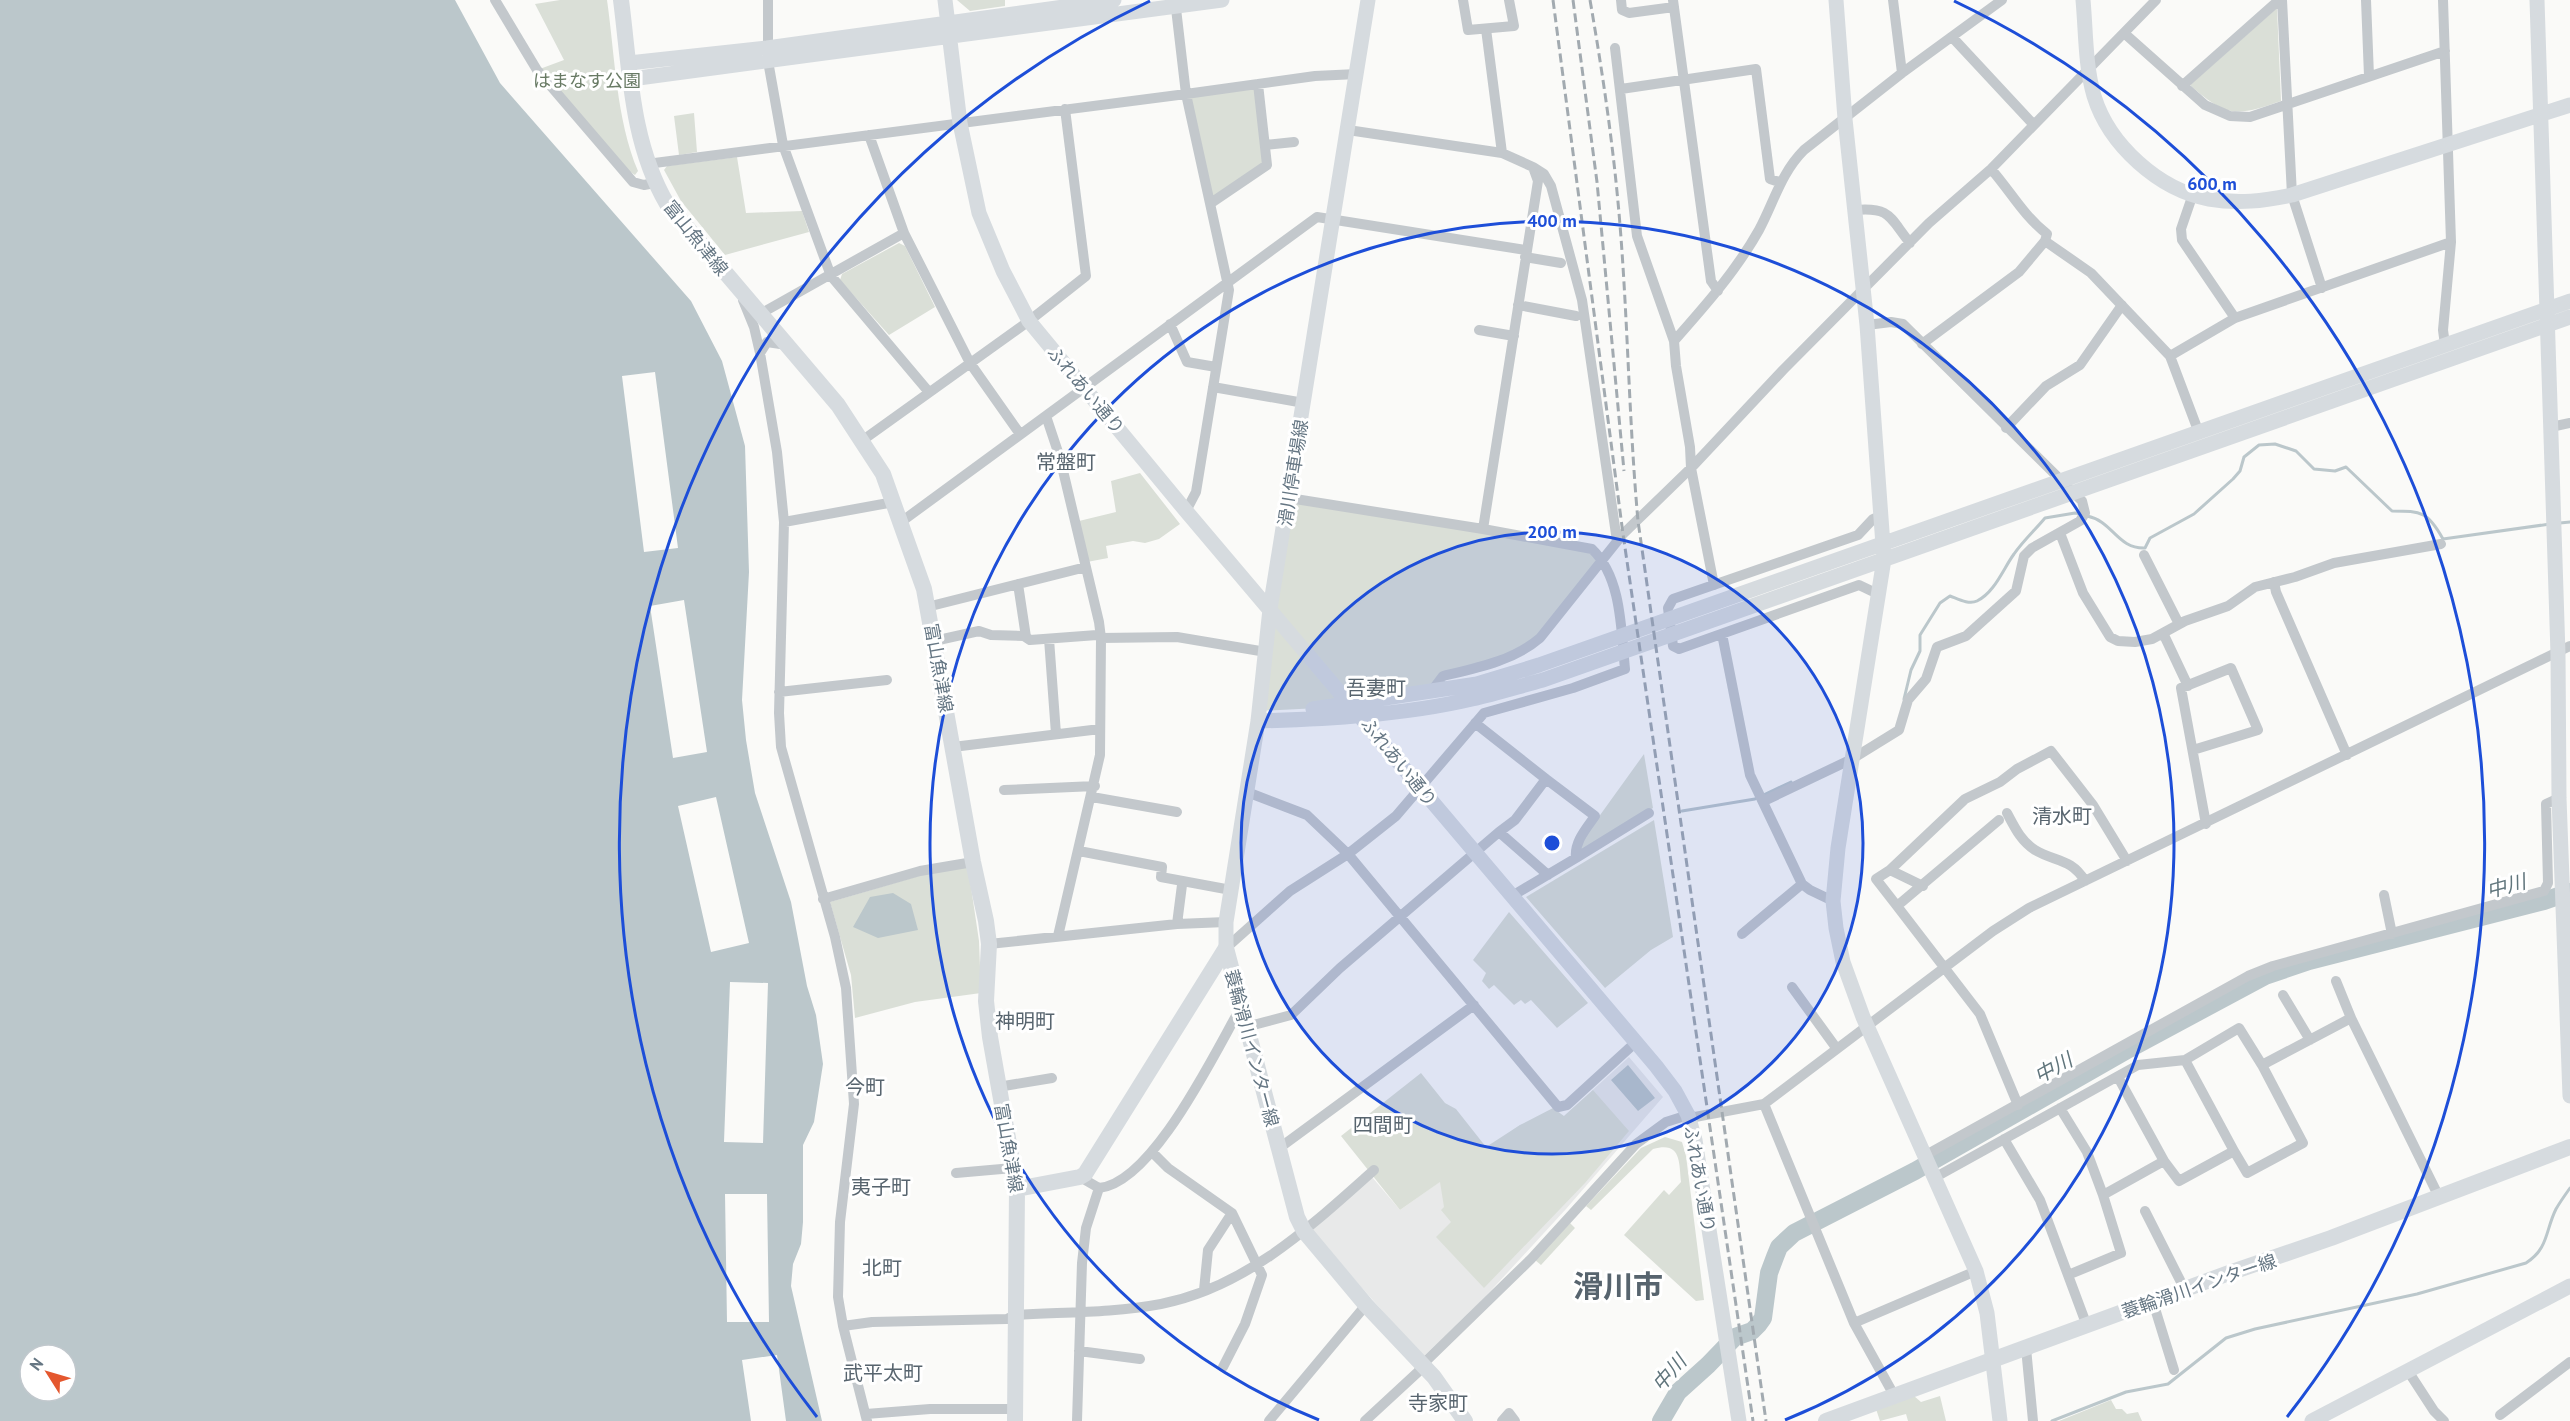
<svg xmlns="http://www.w3.org/2000/svg" width="2570" height="1421" viewBox="0 0 2570 1421" font-family="'PT Sans','Noto Sans JP',sans-serif">
<style>
.built{fill:#e8e9e9}
.green{fill:#dadfd7}
.water{fill:#bbc7cb;fill-rule:evenodd}
.pier{fill:#fafaf8}
.lines{fill:none;stroke-linecap:round;stroke-linejoin:round}
.stream{stroke:#bbc7cb;stroke-width:3}
.river{stroke:#bbc7cb;stroke-width:18}
.street{stroke:#c3c8cc;stroke-width:10}
.secondary{stroke:#d6dbdf;stroke-width:15}
.primary{stroke:#d6dbdf;stroke-width:16}
.rail{stroke:#a2aab0;stroke-width:3;stroke-dasharray:9 4.5;stroke-linecap:butt}
.ring{fill:none;stroke:#1d4ed8;stroke-width:3}
.labels{text-anchor:middle;dominant-baseline:central;stroke-width:6;stroke-linejoin:round;paint-order:stroke}
.park-label{font-size:18px;fill:#687a64;stroke:#fff}
.street-label{font-size:18px;fill:#657683;stroke:#fff}
.neighbourhood-label{font-size:20px;fill:#57646e;stroke:#fff}
.water-label{font-size:20px;font-style:italic;fill:#60757c;stroke:#fff}
.town-label{font-size:30px;font-weight:bold;fill:#57646e;stroke:#fff}
.centre{fill:#1d4ed8;stroke:#fff;stroke-width:3}
.ring-label{font-size:18px;text-anchor:middle;font-weight:bold;fill:#1d4ed8;stroke:#fff;stroke-width:6;stroke-linejoin:round;paint-order:stroke}
</style>
<rect width="100%" height="100%" fill="#fafaf8"/>
<path class="built" d="M 1629,1057 L 1663,1097 L 1566,1209 L 1485,1297 L 1423,1357 L 1311,1230 L 1372,1177 L 1400,1210 L 1520,1125 L 1564,1116 Z"/>
<path class="green" d="M 560,0 L 607,0 C 615,56 616,119 638,171 L 635,175 L 618,164 L 537,70 L 564,60 L 535,4 Z
M 957,0 L 1005,0 L 1005,6 L 970,11 Z
M 2277,8 L 2281,101 C 2236,117 2226,117 2190,85 Z
M 1256,84 L 1267,163 L 1211,203 L 1186,94 Z
M 694,113 L 697,152 L 679,155 L 674,116 Z
M 737,157 L 746,213 L 802,211 L 809,232 L 725,255 L 681,201 L 664,170 L 667,166 Z
M 899,243 L 905,246 L 935,307 L 889,335 L 840,280 L 842,274 Z
M 1140,473 L 1180,524 L 1159,539 L 1145,543 L 1133,541 L 1106,546 L 1108,558 L 1087,562 L 1079,521 L 1116,512 L 1111,481 Z
M 1289,498 L 1578,545 L 1601,559 L 1526,650 L 1443,676 L 1430,692 L 1319,708 L 1259,711 Z
M 1644,754 L 1653,808 L 1582,851 L 1580,847 L 1585,836 Z
M 1654,820 L 1673,937 L 1651,950 L 1605,988 L 1526,897 Z
M 968,867 L 979,941 L 981,993 L 915,1002 L 855,1018 L 851,975 L 830,902 L 922,875 Z
M 1509,912 L 1588,1003 L 1557,1028 L 1531,1000 L 1525,1004 L 1521,1000 L 1514,1005 L 1494,985 L 1489,989 L 1482,981 L 1486,973 L 1473,960 Z
M 1421,1073 L 1445,1103 L 1456,1109 L 1486,1147 L 1520,1125 L 1553,1108 L 1564,1116 L 1593,1090 L 1629,1131 L 1585,1183 L 1484,1288 L 1436,1237 L 1451,1222 L 1441,1210 L 1444,1207 L 1440,1182 L 1400,1210 L 1341,1136 Z
M 1665,1137 L 1682,1142 L 1686,1156 L 1704,1300 L 1696,1301 L 1624,1235 L 1664,1190 L 1669,1195 L 1681,1182 C 1679,1161 1681,1141 1653,1149 L 1591,1210 L 1586,1206 L 1641,1148 Z
M 1570,1223 L 1575,1228 L 1541,1265 L 1535,1260 Z
M 1914,1396 L 1921,1402 L 1940,1396 L 1946,1421 L 1908,1421 L 1906,1414 L 1880,1421 L 1876,1409 Z
M 2111,1400 L 2116,1409 L 2122,1409 L 2127,1414 L 2138,1412 L 2142,1421 L 2059,1421 Z"/>
<path class="water" d="M 0,0 L 455,0 L 500,83 L 691,301 L 722,361 L 745,446 L 749,572 L 742,700 L 746,740 L 755,793 L 791,902 L 807,986 L 816,1015 L 823,1064 L 814,1122 L 803,1145 L 803,1222 L 801,1244 L 793,1264 L 791,1286 L 822,1421 L 0,1421 ZM 30,1355 L 66,1355 L 66,1391 L 30,1391 Z
M 893,893 L 911,904 L 918,930 L 878,938 L 853,927 L 870,897 Z
M 1628,1065 L 1655,1098 L 1638,1111 L 1611,1080 Z"/>
<path class="pier" d="M 655,372 L 678,548 L 644,552 L 622,376 Z
M 684,600 L 707,752 L 673,758 L 650,606 Z
M 716,797 L 749,943 L 711,952 L 678,806 Z
M 730,982 L 768,983 L 763,1143 L 724,1142 Z
M 725,1194 L 767,1194 L 769,1322 L 727,1322 Z
M 777,1355 L 786,1421 L 751,1421 L 742,1360 Z"/>
<g class="lines">
<path class="stream" d="M 2087,516 C 2113,521 2117,549 2145,548 L 2150,538 L 2194,514 L 2233,479 L 2240,471 L 2244,457 L 2259,445 L 2275,444 L 2296,451 L 2314,469 L 2335,471 L 2346,467 L 2392,511 C 2422,511 2428,512 2443,539 L 2550,524
M 2560,523 L 2570,522
M 1904,699 L 1911,670 L 1920,651 L 1920,635 L 1940,603 L 1950,596 C 1958,599 1969,605 1977,601 C 1995,592 2003,569 2014,554 C 2023,541 2035,530 2045,518 L 2075,513 L 2081,514
M 1682,811 L 1755,799 L 1791,782
M 2052,1421 L 2126,1392 L 2168,1384 L 2226,1338 L 2255,1329 L 2417,1294 L 2526,1263 C 2549,1248 2545,1231 2556,1209 C 2560,1202 2565,1195 2570,1188"/>
<path class="river" d="M 1661,1421 L 1678,1392 L 1708,1365 L 1735,1337 L 1752,1331 L 1758,1325 L 1763,1318 L 1769,1273 L 1775,1257 L 1779,1247 L 1794,1233 L 1915,1171 L 2129,1049 L 2265,976 L 2309,961 L 2544,901 L 2570,892"/>
<path class="street" d="M 495,0 L 537,70 L 633,182 L 644,185 L 654,183
M 768,0 L 768,61 L 783,145 L 831,276 L 928,391
M 1175,0 L 1186,94 L 1229,290 L 1196,492 L 1186,511
M 1463,0 L 1468,30 L 1514,26 L 1509,0
M 1621,0 L 1622,10 L 1629,13 L 1674,7
M 1673,0 L 1711,281 L 1718,291
M 1893,0 L 1902,73
M 2282,0 L 2292,195 L 2322,288
M 2366,0 L 2369,76
M 2443,0 L 2451,242 L 2443,330 L 2445,345
M 1486,29 L 1502,153
M 2124,33 L 2205,105 L 2230,116 L 2250,117 L 2445,51
M 1952,37 L 2034,125
M 1615,48 L 1637,236 L 1674,341 L 1676,366 L 1690,447 L 1691,468 L 1714,585
M 2182,86 L 2279,0
M 1621,89 L 1756,69 L 1770,179 L 1779,182
M 1348,130 L 1502,153 L 1533,167 L 1538,181 L 1483,529
M 869,135 L 904,233 L 970,363 L 1020,434
M 1265,145 L 1294,142
M 647,164 L 1186,94 L 1315,76 L 1357,74
M 1533,167 L 1544,174 L 1551,186 L 1582,300 L 1617,541
M 2193,194 L 2181,229 L 2182,240 L 2235,318
M 1211,203 L 1267,165 L 1258,84
M 1855,210 C 1891,207 1889,217 1910,243
M 2045,241 L 2091,273 L 2170,356 L 2199,433
M 1525,257 L 1561,263
M 743,300 L 754,327 L 760,353 L 767,342 L 787,345
M 1518,305 L 1576,316
M 760,314 L 904,233
M 1170,324 L 1187,362 L 1216,367
M 1479,330 L 1514,336
M 1674,341 C 1705,306 1736,271 1759,230 C 1774,202 1781,173 1804,150 L 1902,73 L 2002,0
M 1922,344 L 2019,272 L 2045,241 L 2047,234 C 2023,215 2011,192 1991,169
M 760,353 L 777,452 L 784,522 L 779,713 L 781,747 L 835,937 L 846,988 L 854,1104 L 840,1222 L 838,1297 L 843,1326 L 867,1421
M 2170,356 L 2235,318 L 2451,242
M 1213,387 L 1304,403
M 1046,416 L 1060,458 L 1099,622 L 1101,638 L 1100,755 L 1058,936
M 2551,427 L 2570,423
M 2006,428 L 2046,386 L 2080,365 L 2122,305
M 863,440 L 1029,321 L 1086,276 L 1065,109
M 784,522 L 894,502
M 901,522 L 1317,217 L 1526,250
M 2060,533 L 2083,593 L 2110,637 L 2118,641 L 2135,642 L 2152,639 L 2185,621 L 2228,606 L 2255,587 L 2295,577 L 2334,563 L 2441,544
M 2144,555 L 2179,624
M 2274,582 L 2276,592 L 2347,755
M 1018,584 L 1026,637
M 1880,595 L 1859,585 L 1679,649 L 1673,646 L 1668,608 L 1673,599 L 1858,535 L 1873,519 L 1882,515
M 927,607 L 1086,567
M 2163,633 L 2188,686
M 1722,634 L 1750,775 L 1802,884 L 1810,890 L 1833,901
M 1049,639 L 1056,734
M 934,641 L 979,631 L 991,635 L 1024,636 L 1030,640 L 1097,635 L 1101,638 L 1177,637 L 1266,652
M 779,692 L 887,680
M 1431,692 L 1443,676 C 1477,668 1513,661 1540,638 L 1623,534 L 1691,468 L 1783,370 L 1929,223 L 1991,169 L 2156,0
M 1475,723 L 1546,779 L 1515,820 L 1499,832
M 953,747 L 1100,729
M 2193,750 L 2258,730 L 2231,668 L 2181,688 L 2206,824
M 1004,790 L 1095,786
M 1247,792 L 1307,815 L 1348,854 L 1558,1107 L 1567,1105 L 1636,1042
M 1092,797 L 1177,812
M 1764,801 L 1852,759 L 1899,730 L 1908,700 L 1926,679 L 1937,647 L 1966,636 L 2016,591 L 2024,556 L 2032,548 L 2080,521 L 2085,513 L 2082,501 L 1903,324 L 1891,322 L 1867,325
M 2007,813 C 2015,828 2021,841 2035,850 C 2055,862 2071,858 2085,881
M 1999,820 L 1897,906 L 1980,1014 L 2018,1105
M 1079,851 L 1162,867 L 1161,877 L 1231,890
M 1576,858 L 1649,813
M 1890,870 L 1965,799 L 2000,782 L 2017,769 L 2051,751 L 2093,805 L 2127,861
M 2384,895 L 2392,934
M 1512,896 L 1576,858 C 1574,842 1586,829 1595,816 L 1546,779
M 823,899 L 920,871 L 973,862
M 1897,906 L 1876,879 L 1890,870 L 1923,886
M 1177,924 L 1182,885
M 1742,934 L 1802,884
M 989,944 L 1177,924 L 1226,922
M 1226,948 L 1290,891 L 1348,854 L 1396,816 L 1484,713 L 1573,688 L 1625,669 C 1621,630 1622,578 1592,549 L 1483,529 L 1289,498
M 2336,981 L 2351,1018
M 1792,987 L 1837,1049
M 2283,995 L 2310,1040
M 1246,1027 L 1291,1015 L 1340,968 L 1499,832 L 1548,875
M 2262,1065 L 2351,1018 L 2439,1197
M 998,1087 L 1052,1078
M 1764,1104 L 1854,1323 L 1895,1397
M 2060,1108 L 2087,1152 L 2103,1195 L 2121,1253 L 2068,1275
M 2004,1139 L 2040,1200 L 2087,1326
M 1278,1149 L 1474,1005
M 1153,1153 L 1168,1168 L 1232,1213 L 1208,1250 L 1204,1290
M 1924,1156 L 2248,976 L 2273,966 L 2544,891 L 2548,883 L 2546,804 L 2559,798
M 2164,1161 L 2179,1181 L 2234,1151 L 2185,1060
M 956,1173 L 1013,1168
M 1934,1178 L 2138,1065 L 2185,1060 L 2239,1028 L 2262,1065 L 2303,1143 L 2247,1173 L 2234,1151
M 1099,1188 C 1153,1183 1215,1052 1241,1007
M 2103,1195 L 2164,1161 L 2118,1077
M 2145,1211 L 2185,1290
M 2153,1302 L 2174,1370
M 1854,1323 L 1976,1271
M 843,1326 L 872,1322 L 1007,1319 L 1015,1315 C 1063,1312 1113,1313 1161,1304 C 1247,1287 1311,1226 1374,1170
M 2026,1348 L 2033,1421
M 1079,1351 L 1140,1359
M 1223,1367 L 1245,1324 L 1262,1275 L 1232,1213
M 2408,1371 L 2434,1411 L 2444,1421
M 866,1414 L 930,1409 L 1014,1409
M 2500,1415 L 2570,1362
M 1077,1421 L 1082,1263 L 1086,1228 L 1099,1188 L 1080,1177
M 1269,1421 L 1366,1305
M 1365,1421 L 1418,1372 L 1423,1364 L 1531,1259 L 1636,1144 L 1666,1122 L 1688,1115 L 1695,1117 L 1764,1104 L 1993,931 L 2029,908 L 2570,646
M 1502,1421 L 1509,1413 L 1515,1421"/>
<path class="secondary" d="M 945,0 L 960,123 L 979,213 L 1003,271 L 1029,321 L 1186,511 L 1656,1066 L 1675,1091 L 1688,1115 L 1695,1140 L 1739,1421
M 1836,0 L 1845,119 L 1867,325 L 1884,559 L 1838,848 L 1833,901 L 1836,928 L 1843,962 L 1863,1017 L 1976,1271 L 1987,1313 L 2000,1421
M 2083,0 C 2086,32 2085,65 2094,96 C 2109,145 2159,190 2209,199 C 2238,204 2264,201 2292,195 L 2570,105
M 2537,0 L 2558,654 L 2559,798 L 2570,1096
M 629,63 L 767,48 L 1114,0
M 631,79 L 1222,0
M 1313,709 L 1477,684 L 1539,665 L 2570,301
M 1258,721 C 1327,719 1404,715 1472,699 C 1496,694 1520,686 1543,680 L 2570,317
M 1226,948 L 1226,922 L 1258,721 L 1270,609 L 1368,0
M 2312,1421 L 2570,1286"/>
<path class="primary" d="M 621,0 C 630,69 631,143 667,204 L 838,405 L 883,474 L 924,589 L 973,862 L 986,921 L 989,944 L 986,1001 L 990,1037 L 1017,1189 L 1015,1421
M 1226,948 L 1297,1217 L 1304,1231 L 1366,1305 L 1434,1377 L 1465,1421
M 1017,1189 L 1080,1177 L 1085,1174 L 1226,948
M 1826,1421 L 2229,1273 L 2331,1238 L 2570,1147"/>
<path class="rail" d="M 1553,0 L 1623,534 L 1753,1421
M 1573,0 L 1597,182 L 1624,471
M 1590,0 C 1603,75 1614,150 1620,225 C 1628,324 1629,422 1638,521 L 1766,1421"/>
</g>
<circle cx="1552" cy="843" r="311" fill="#1d4ed8" fill-opacity=".12"/>
<g class="ring">
<circle cx="1552" cy="843" r="311"/>
<path d="M1319 1420A622 622 0 1 1 1785 1420"/>
<path d="M817 1417A933 933 0 0 1 1150 1M1954 1A933 933 0 0 1 2287 1417"/>
</g>
<g class="labels">
<g class="park-label">
<text x="587" y="80">はまなす公園</text>
</g>
<g class="street-label">
<text transform="translate(696 238) rotate(51)">富山魚津線</text>
<text transform="translate(1086 390) rotate(50)">ふれあい通り</text>
<text transform="translate(1293 473) rotate(-81)">滑川停車場線</text>
<text transform="translate(939 668) rotate(80)">富山魚津線</text>
<text transform="translate(1399 762) rotate(51)">ふれあい通り</text>
<text transform="translate(1252 1048) rotate(75)">蓑輪滑川インター線</text>
<text transform="translate(1009 1148) rotate(80)">富山魚津線</text>
<text transform="translate(1700 1179) rotate(80)">ふれあい通り</text>
<text transform="translate(2199 1286) rotate(-19)">蓑輪滑川インター線</text>
</g>
<g class="neighbourhood-label">
<text x="1066" y="462">常盤町</text>
<text x="1376" y="688">吾妻町</text>
<text x="2062" y="816">清水町</text>
<text x="1025" y="1021">神明町</text>
<text x="865" y="1087">今町</text>
<text x="1383" y="1125">四間町</text>
<text x="881" y="1187">夷子町</text>
<text x="882" y="1268">北町</text>
<text x="883" y="1373">武平太町</text>
<text x="1438" y="1403">寺家町</text>
</g>
<g class="water-label">
<text transform="translate(2506 886) rotate(-15)">中川</text>
<text transform="translate(2053 1068) rotate(-29)">中川</text>
<text transform="translate(1669 1373) rotate(-49)">中川</text>
</g>
<g class="town-label">
<text x="1618" y="1285">滑川市</text>
</g>
</g>
<circle cx="1552" cy="843" r="9" class="centre"/>
<g class="ring-label">
<text x="2212" y="190">600 m</text>
<text x="1552" y="227">400 m</text>
<text x="1552" y="538">200 m</text>
</g>
<g transform="translate(48 1373) rotate(307)"><circle r="28" fill="#ffffff" stroke="#c1c8cd" stroke-width="1.5"/>
<path d="M0-4.5L10 22L0 15L-10 22Z" fill="#e4572e"/>
<text y="-9" font-size="16" font-weight="bold" text-anchor="middle" fill="#657683">N</text>
</g>
</svg>
